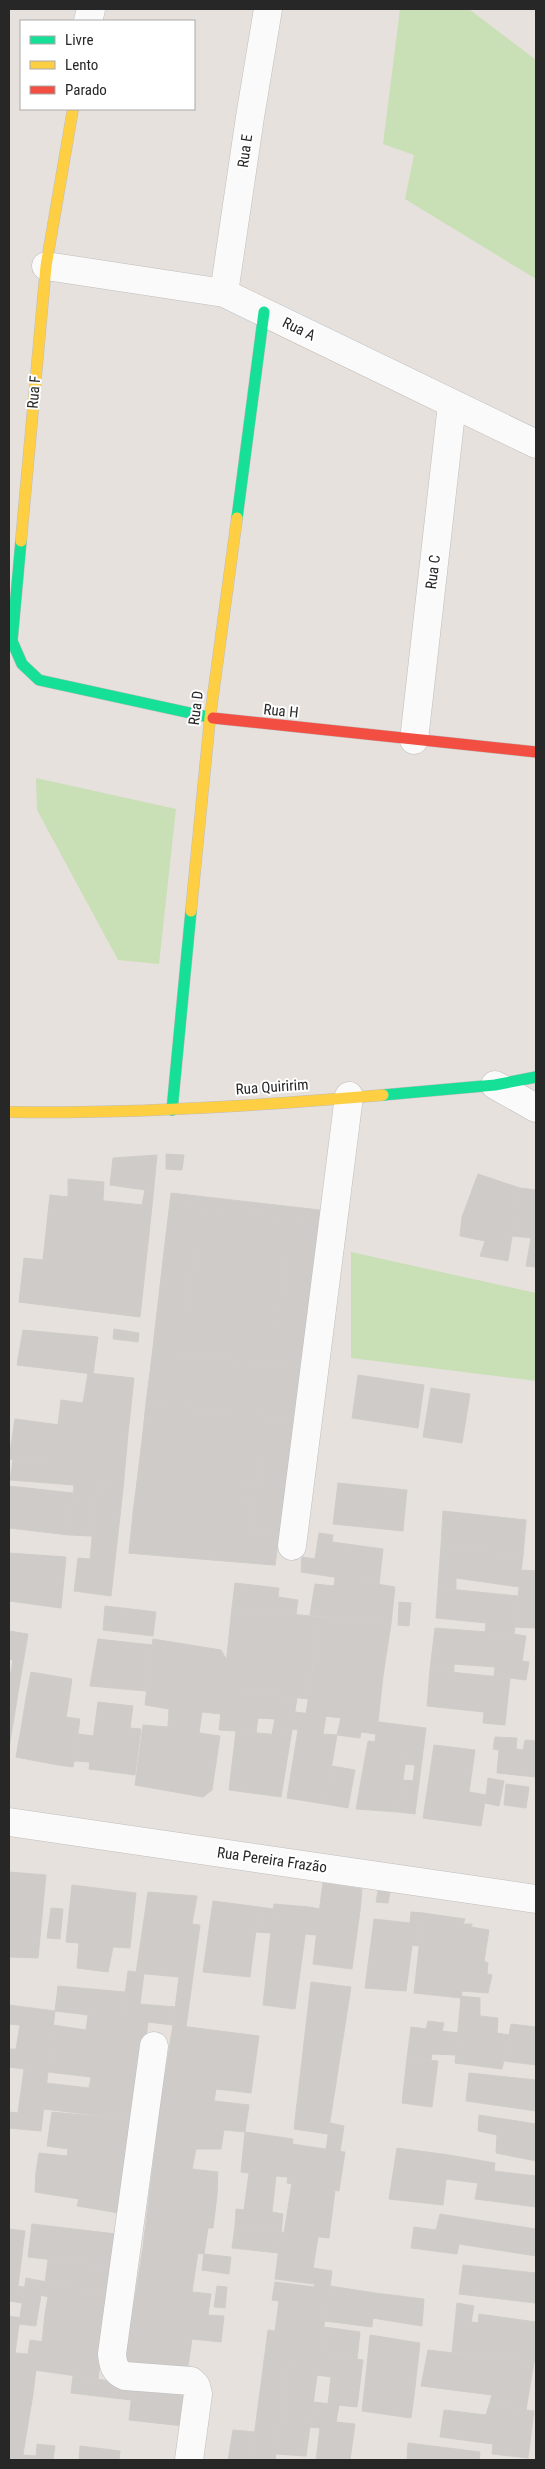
<svg xmlns="http://www.w3.org/2000/svg" width="545" height="2469" viewBox="0 0 545 2469" font-family="'Roboto Condensed',sans-serif">
<style>
.green{fill:#c9dfb6}
.building{fill:#cecbc8;stroke:#d0cdc9}
.lines{fill:none;stroke-linecap:round;stroke-linejoin:round}
.street-casing{stroke:#bfbdbd;stroke-width:29}
.fast-casing{stroke:#bfbdbd;stroke-width:12}
.slow-casing{stroke:#bfbdbd;stroke-width:12}
.jam-casing{stroke:#bfbdbd;stroke-width:12}
.street{stroke:#fbfafa;stroke-width:28}
.fast{stroke:#16e098;stroke-width:11}
.slow{stroke:#ffcf43;stroke-width:11}
.jam{stroke:#f24e42;stroke-width:11}
.labels{text-anchor:middle;dominant-baseline:central;stroke-width:4;stroke-linejoin:round;paint-order:stroke}
.street-label{font-size:15px;fill:#272727;stroke:#fff}
</style>
<rect width="100%" height="100%" fill="#e6e1dc"/>
<path class="green" d="M 400,9 L 469,9 L 536,60 L 536,279 L 405,199 L 414,155 L 383,144 Z
M 36,778 L 176,809 L 159,964 L 118,960 L 37,810 Z
M 351,1252 L 536,1293 L 536,1381 L 351,1358 Z"/>
<path class="building" d="M 166,1154 L 184,1155 L 182,1170 L 166,1169 Z
M 157,1155 L 152,1206 L 142,1205 L 145,1190 L 110,1185 L 113,1158 Z
M 478,1174 L 520,1188 L 508,1261 L 480,1256 L 485,1241 L 460,1236 L 462,1217 Z
M 68,1179 L 104,1182 L 103,1201 L 68,1197 Z
M 520,1188 L 536,1190 L 536,1267 L 526,1266 L 531,1238 L 512,1236 Z
M 171,1193 L 320,1210 L 275,1565 L 129,1553 Z
M 50,1195 L 152,1206 L 145,1271 L 43,1260 Z
M 170,1205 L 318,1221 L 314,1259 L 285,1255 L 281,1286 L 264,1284 L 262,1299 L 280,1301 L 277,1326 L 305,1330 L 300,1368 L 153,1351 L 157,1313 L 187,1316 L 190,1288 L 207,1291 L 209,1276 L 192,1273 L 195,1247 L 165,1244 Z
M 165,1244 L 195,1247 L 187,1316 L 157,1313 Z
M 285,1255 L 314,1259 L 305,1330 L 277,1326 Z
M 24,1258 L 145,1271 L 140,1317 L 19,1302 Z
M 114,1329 L 139,1333 L 138,1342 L 113,1339 Z
M 23,1330 L 98,1337 L 93,1374 L 17,1365 Z
M 153,1351 L 189,1356 L 184,1407 L 146,1403 Z
M 209,1358 L 249,1362 L 244,1414 L 203,1410 Z
M 270,1365 L 300,1368 L 293,1419 L 264,1416 Z
M 88,1373 L 134,1378 L 128,1434 L 58,1425 L 61,1400 L 83,1403 Z
M 358,1375 L 424,1385 L 418,1428 L 352,1418 Z
M 431,1388 L 470,1394 L 462,1443 L 423,1437 Z
M 146,1403 L 293,1419 L 289,1458 L 260,1455 L 257,1482 L 241,1482 L 239,1498 L 256,1498 L 252,1530 L 279,1532 L 275,1565 L 129,1553 L 133,1513 L 161,1515 L 165,1489 L 183,1491 L 185,1473 L 168,1471 L 171,1445 L 142,1442 Z
M 15,1419 L 128,1434 L 123,1489 L 48,1483 L 50,1464 L 9,1459 Z
M 142,1442 L 171,1445 L 161,1515 L 133,1513 Z
M 260,1455 L 289,1458 L 279,1532 L 252,1530 Z
M 13,1460 L 50,1464 L 48,1483 L 10,1480 Z
M 338,1483 L 407,1490 L 403,1531 L 333,1524 Z
M 74,1485 L 97,1487 L 92,1536 L 69,1535 Z
M 9,1486 L 73,1493 L 69,1535 L 9,1528 Z
M 97,1487 L 123,1489 L 115,1561 L 90,1559 Z
M 443,1511 L 526,1520 L 523,1556 L 441,1545 Z
M 319,1533 L 333,1535 L 332,1542 L 383,1549 L 379,1584 L 301,1572 L 302,1557 L 315,1559 Z
M 441,1545 L 523,1556 L 519,1587 L 456,1578 L 456,1589 L 438,1588 Z
M 9,1553 L 66,1557 L 61,1608 L 9,1601 Z
M 78,1558 L 115,1561 L 111,1596 L 74,1591 Z
M 521,1570 L 536,1571 L 536,1628 L 515,1627 Z
M 335,1577 L 395,1587 L 391,1624 L 310,1615 L 315,1584 L 334,1586 Z
M 235,1583 L 279,1588 L 278,1597 L 298,1600 L 296,1614 L 232,1608 Z
M 438,1588 L 518,1596 L 514,1634 L 485,1632 L 486,1623 L 436,1618 Z
M 399,1602 L 411,1603 L 409,1626 L 398,1625 Z
M 105,1606 L 156,1612 L 153,1636 L 103,1630 Z
M 232,1608 L 320,1617 L 308,1699 L 241,1691 L 236,1731 L 219,1730 Z
M 320,1617 L 391,1624 L 383,1676 L 313,1670 Z
M 435,1628 L 514,1634 L 510,1678 L 494,1676 L 495,1667 L 454,1664 L 454,1672 L 430,1670 Z
M 9,1631 L 28,1634 L 18,1693 L 9,1691 L 9,1672 L 11,1672 L 13,1660 L 9,1659 Z
M 514,1634 L 526,1636 L 522,1661 L 529,1662 L 526,1680 L 510,1678 Z
M 98,1639 L 152,1645 L 146,1691 L 90,1686 Z
M 153,1639 L 221,1650 L 227,1661 L 221,1714 L 202,1712 L 199,1733 L 220,1736 L 212,1790 L 203,1797 L 135,1785 L 143,1725 L 168,1727 L 169,1709 L 145,1705 Z
M 313,1670 L 383,1676 L 378,1722 L 306,1714 Z
M 430,1670 L 510,1678 L 505,1725 L 483,1723 L 484,1712 L 427,1706 Z
M 31,1672 L 72,1679 L 68,1706 L 26,1698 Z
M 9,1691 L 18,1693 L 9,1748 Z
M 241,1691 L 297,1698 L 291,1736 L 272,1734 L 275,1719 L 258,1718 L 256,1733 L 236,1731 Z
M 26,1698 L 68,1706 L 63,1736 L 21,1729 Z
M 98,1702 L 133,1706 L 130,1728 L 141,1729 L 135,1775 L 89,1769 Z
M 295,1712 L 326,1716 L 323,1734 L 337,1735 L 325,1804 L 287,1798 L 298,1730 L 292,1729 Z
M 66,1717 L 80,1719 L 73,1767 L 58,1765 Z
M 341,1718 L 363,1720 L 360,1738 L 337,1735 Z
M 363,1720 L 426,1728 L 415,1814 L 398,1812 L 403,1780 L 413,1781 L 415,1765 L 405,1764 L 408,1746 L 375,1742 L 376,1734 L 361,1732 Z
M 21,1729 L 63,1736 L 58,1765 L 16,1757 Z
M 236,1731 L 291,1736 L 281,1797 L 229,1790 Z
M 78,1734 L 94,1736 L 90,1762 L 74,1761 Z
M 495,1737 L 517,1738 L 516,1749 L 523,1750 L 525,1740 L 536,1741 L 536,1777 L 497,1773 L 499,1750 L 493,1749 Z
M 368,1741 L 408,1746 L 398,1812 L 356,1809 Z
M 434,1745 L 475,1750 L 469,1792 L 486,1795 L 481,1826 L 423,1818 Z
M 332,1766 L 355,1770 L 348,1808 L 325,1804 Z
M 488,1778 L 504,1781 L 499,1806 L 485,1803 Z
M 506,1784 L 529,1787 L 526,1808 L 504,1805 Z
M 9,1872 L 46,1875 L 38,1958 L 9,1957 Z
M 323,1883 L 362,1889 L 360,1911 L 320,1905 Z
M 72,1885 L 136,1893 L 130,1948 L 113,1947 L 108,1972 L 77,1968 L 79,1943 L 66,1942 Z
M 378,1891 L 390,1892 L 388,1903 L 376,1902 Z
M 148,1892 L 197,1896 L 192,1924 L 200,1925 L 186,2027 L 173,2025 L 179,1977 L 136,1973 Z
M 213,1901 L 259,1907 L 250,1977 L 203,1972 Z
M 274,1904 L 309,1907 L 295,2009 L 263,2005 Z
M 320,1905 L 360,1911 L 352,1969 L 313,1964 Z
M 259,1907 L 273,1909 L 271,1933 L 256,1932 Z
M 309,1907 L 320,1909 L 317,1935 L 305,1934 Z
M 51,1908 L 63,1909 L 60,1939 L 47,1938 Z
M 411,1912 L 423,1913 L 419,1946 L 412,1945 L 406,1991 L 365,1988 L 374,1919 L 410,1923 Z
M 423,1913 L 465,1919 L 463,1924 L 472,1924 L 466,1963 L 418,1957 Z
M 471,1927 L 489,1930 L 484,1961 L 488,1963 L 487,1974 L 492,1975 L 488,1993 L 462,1991 Z
M 418,1957 L 466,1963 L 461,1998 L 414,1993 Z
M 128,1971 L 144,1973 L 140,2004 L 175,2007 L 173,2025 L 122,2019 Z
M 311,1982 L 351,1987 L 328,2134 L 294,2129 Z
M 58,1986 L 125,1992 L 122,2019 L 55,2011 Z
M 461,1996 L 480,1998 L 480,2016 L 498,2018 L 497,2033 L 509,2035 L 502,2069 L 455,2063 Z
M 9,2005 L 55,2011 L 48,2072 L 9,2067 L 9,2049 L 16,2049 L 20,2025 L 9,2024 Z
M 88,2015 L 148,2022 L 144,2054 L 51,2043 L 53,2025 L 86,2030 Z
M 428,2021 L 444,2023 L 442,2031 L 458,2033 L 456,2055 L 432,2054 L 431,2060 L 407,2058 L 411,2027 L 426,2029 Z
M 511,2024 L 536,2027 L 536,2065 L 504,2061 Z
M 173,2025 L 259,2036 L 251,2093 L 234,2091 L 238,2071 L 167,2062 Z
M 51,2043 L 144,2054 L 136,2120 L 44,2109 L 46,2083 L 89,2088 L 91,2077 L 48,2072 Z
M 407,2058 L 438,2061 L 432,2107 L 402,2103 Z
M 167,2062 L 238,2071 L 234,2091 L 216,2089 L 214,2101 L 249,2105 L 245,2132 L 224,2130 L 221,2149 L 196,2149 L 192,2169 L 218,2172 L 217,2195 L 150,2189 L 158,2125 L 148,2125 L 153,2089 L 162,2091 Z
M 24,2069 L 48,2072 L 41,2131 L 9,2128 L 9,2112 L 18,2113 Z
M 469,2073 L 536,2080 L 536,2111 L 466,2101 Z
M 52,2112 L 136,2120 L 128,2184 L 36,2172 L 39,2153 L 67,2156 L 68,2149 L 47,2146 Z
M 479,2115 L 536,2124 L 536,2161 L 496,2153 L 497,2135 L 478,2131 Z
M 330,2123 L 344,2126 L 340,2152 L 326,2149 Z
M 245,2132 L 293,2139 L 288,2177 L 276,2176 L 272,2212 L 283,2214 L 281,2232 L 235,2226 L 236,2209 L 244,2210 L 249,2173 L 241,2172 Z
M 292,2144 L 345,2152 L 339,2191 L 287,2183 Z
M 397,2148 L 449,2155 L 443,2205 L 389,2199 Z
M 449,2155 L 495,2163 L 494,2171 L 536,2176 L 536,2207 L 475,2199 L 478,2183 L 446,2179 Z
M 36,2172 L 128,2184 L 125,2214 L 77,2206 L 79,2199 L 35,2192 Z
M 292,2183 L 335,2190 L 329,2238 L 284,2233 Z
M 150,2189 L 217,2195 L 213,2228 L 208,2228 L 204,2254 L 143,2247 Z
M 440,2214 L 536,2229 L 536,2256 L 459,2244 L 457,2254 L 411,2248 L 414,2227 L 436,2230 Z
M 32,2224 L 116,2234 L 112,2267 L 28,2257 Z
M 235,2226 L 281,2232 L 278,2253 L 232,2248 Z
M 9,2229 L 25,2231 L 18,2286 L 9,2285 Z
M 281,2232 L 318,2237 L 313,2268 L 332,2271 L 330,2286 L 275,2279 Z
M 143,2247 L 198,2253 L 192,2292 L 211,2294 L 208,2315 L 224,2316 L 221,2342 L 192,2339 L 187,2373 L 124,2365 Z
M 204,2254 L 231,2257 L 229,2274 L 202,2270 Z
M 48,2260 L 112,2267 L 109,2294 L 45,2282 Z
M 463,2265 L 536,2273 L 535,2303 L 459,2294 Z
M 26,2278 L 109,2294 L 105,2322 L 45,2314 L 48,2297 L 41,2295 L 38,2313 L 21,2310 Z
M 275,2282 L 314,2287 L 315,2284 L 330,2286 L 322,2339 L 275,2331 L 279,2301 L 272,2300 Z
M 9,2285 L 24,2287 L 22,2303 L 9,2301 Z
M 217,2286 L 227,2287 L 225,2308 L 214,2307 Z
M 330,2286 L 375,2293 L 372,2327 L 325,2321 Z
M 375,2293 L 424,2299 L 422,2326 L 372,2318 Z
M 457,2303 L 474,2306 L 471,2322 L 479,2323 L 475,2355 L 452,2352 Z
M 21,2310 L 38,2313 L 36,2326 L 19,2324 Z
M 45,2314 L 105,2322 L 102,2350 L 42,2342 Z
M 479,2314 L 536,2322 L 536,2362 L 475,2355 Z
M 9,2316 L 20,2318 L 13,2367 L 9,2366 Z
M 324,2327 L 360,2332 L 357,2359 L 320,2354 Z
M 268,2330 L 293,2334 L 275,2460 L 251,2460 Z
M 293,2334 L 322,2339 L 306,2456 L 276,2454 Z
M 370,2335 L 420,2343 L 414,2396 L 365,2385 Z
M 30,2340 L 102,2350 L 98,2379 L 13,2367 L 15,2353 L 28,2354 Z
M 428,2350 L 534,2362 L 526,2410 L 489,2405 L 492,2395 L 421,2386 Z
M 320,2354 L 363,2360 L 357,2407 L 328,2404 L 331,2377 L 317,2375 Z
M 9,2366 L 36,2369 L 33,2394 L 9,2392 Z
M 73,2376 L 133,2384 L 131,2400 L 71,2393 Z
M 133,2384 L 187,2389 L 183,2426 L 129,2420 Z
M 365,2385 L 414,2396 L 411,2418 L 362,2411 Z
M 9,2392 L 33,2394 L 22,2460 L 9,2460 Z
M 314,2402 L 339,2405 L 336,2422 L 355,2424 L 350,2460 L 316,2460 L 320,2428 L 310,2427 Z
M 489,2405 L 534,2411 L 528,2458 L 492,2454 L 493,2444 L 440,2437 L 444,2410 L 486,2415 Z
M 233,2430 L 255,2432 L 251,2460 L 228,2460 Z
M 408,2443 L 480,2452 L 479,2460 L 482,2460 L 407,2460 Z
M 37,2444 L 55,2446 L 53,2460 L 22,2460 L 23,2455 L 36,2456 Z
M 80,2446 L 120,2451 L 119,2460 L 79,2460 Z"/>
<g class="lines">
<g class="street-casing">
<path id="street" d="M 88,21 L 91,9
M 46,266 L 224,293 L 536,444
M 224,293 L 250,117 L 268,9
M 414,740 L 452,404
M 495,1085 L 536,1108
M 292,1546 L 349,1096
M 9,1822 L 536,1899
M 154,2046 L 112,2354 C 113,2365 115,2372 125,2376 L 191,2381 L 196,2386 L 198,2394 L 189,2460"/>
</g>
<g class="fast-casing">
<path id="fast" d="M 237,518 L 264,312
M 21,541 L 12,641 L 22,664 L 39,680 L 213,718
M 383,1095 L 495,1085 L 536,1077
M 172,1110 L 191,911"/>
</g>
<g class="slow-casing">
<path id="slow" d="M 21,541 L 46,266 L 73,109
M 191,911 L 210,718 L 237,518
M 9,1112 C 134,1114 258,1106 383,1095"/>
</g>
<g class="jam-casing">
<path id="jam" d="M 213,718 L 536,752"/>
</g>
<use href="#street" class="street"/>
<use href="#fast" class="fast"/>
<use href="#slow" class="slow"/>
<use href="#jam" class="jam"/>
</g>
<g class="labels">
<g class="street-label">
<text transform="translate(245 151) rotate(-82)">Rua E</text>
<text transform="translate(299 329) rotate(26)">Rua A</text>
<text transform="translate(34 392) rotate(-85)">Rua F</text>
<text transform="translate(433 572) rotate(-83)">Rua C</text>
<text transform="translate(196 708) rotate(-83)">Rua D</text>
<text transform="translate(281 711) rotate(6)">Rua H</text>
<text transform="translate(272 1087) rotate(-4)">Rua Quiririm</text>
<text transform="translate(272 1860) rotate(8)">Rua Pereira Frazão</text>
</g>
</g>
<rect width="545" height="2469" fill="none" stroke="#272727" stroke-width="20"/>
<rect x="20" y="20" width="175" height="90" fill="#ffffff" stroke="#a9a9a9"/>
<rect x="30" y="36" width="25" height="8" fill="#16e098" stroke="#a9a9a9"/>
<text x="65" y="45" font-size="15" fill="#272727">Livre</text>
<rect x="30" y="61" width="25" height="8" fill="#ffcf43" stroke="#a9a9a9"/>
<text x="65" y="70" font-size="15" fill="#272727">Lento</text>
<rect x="30" y="86" width="25" height="8" fill="#f24e42" stroke="#a9a9a9"/>
<text x="65" y="95" font-size="15" fill="#272727">Parado</text>
</svg>
